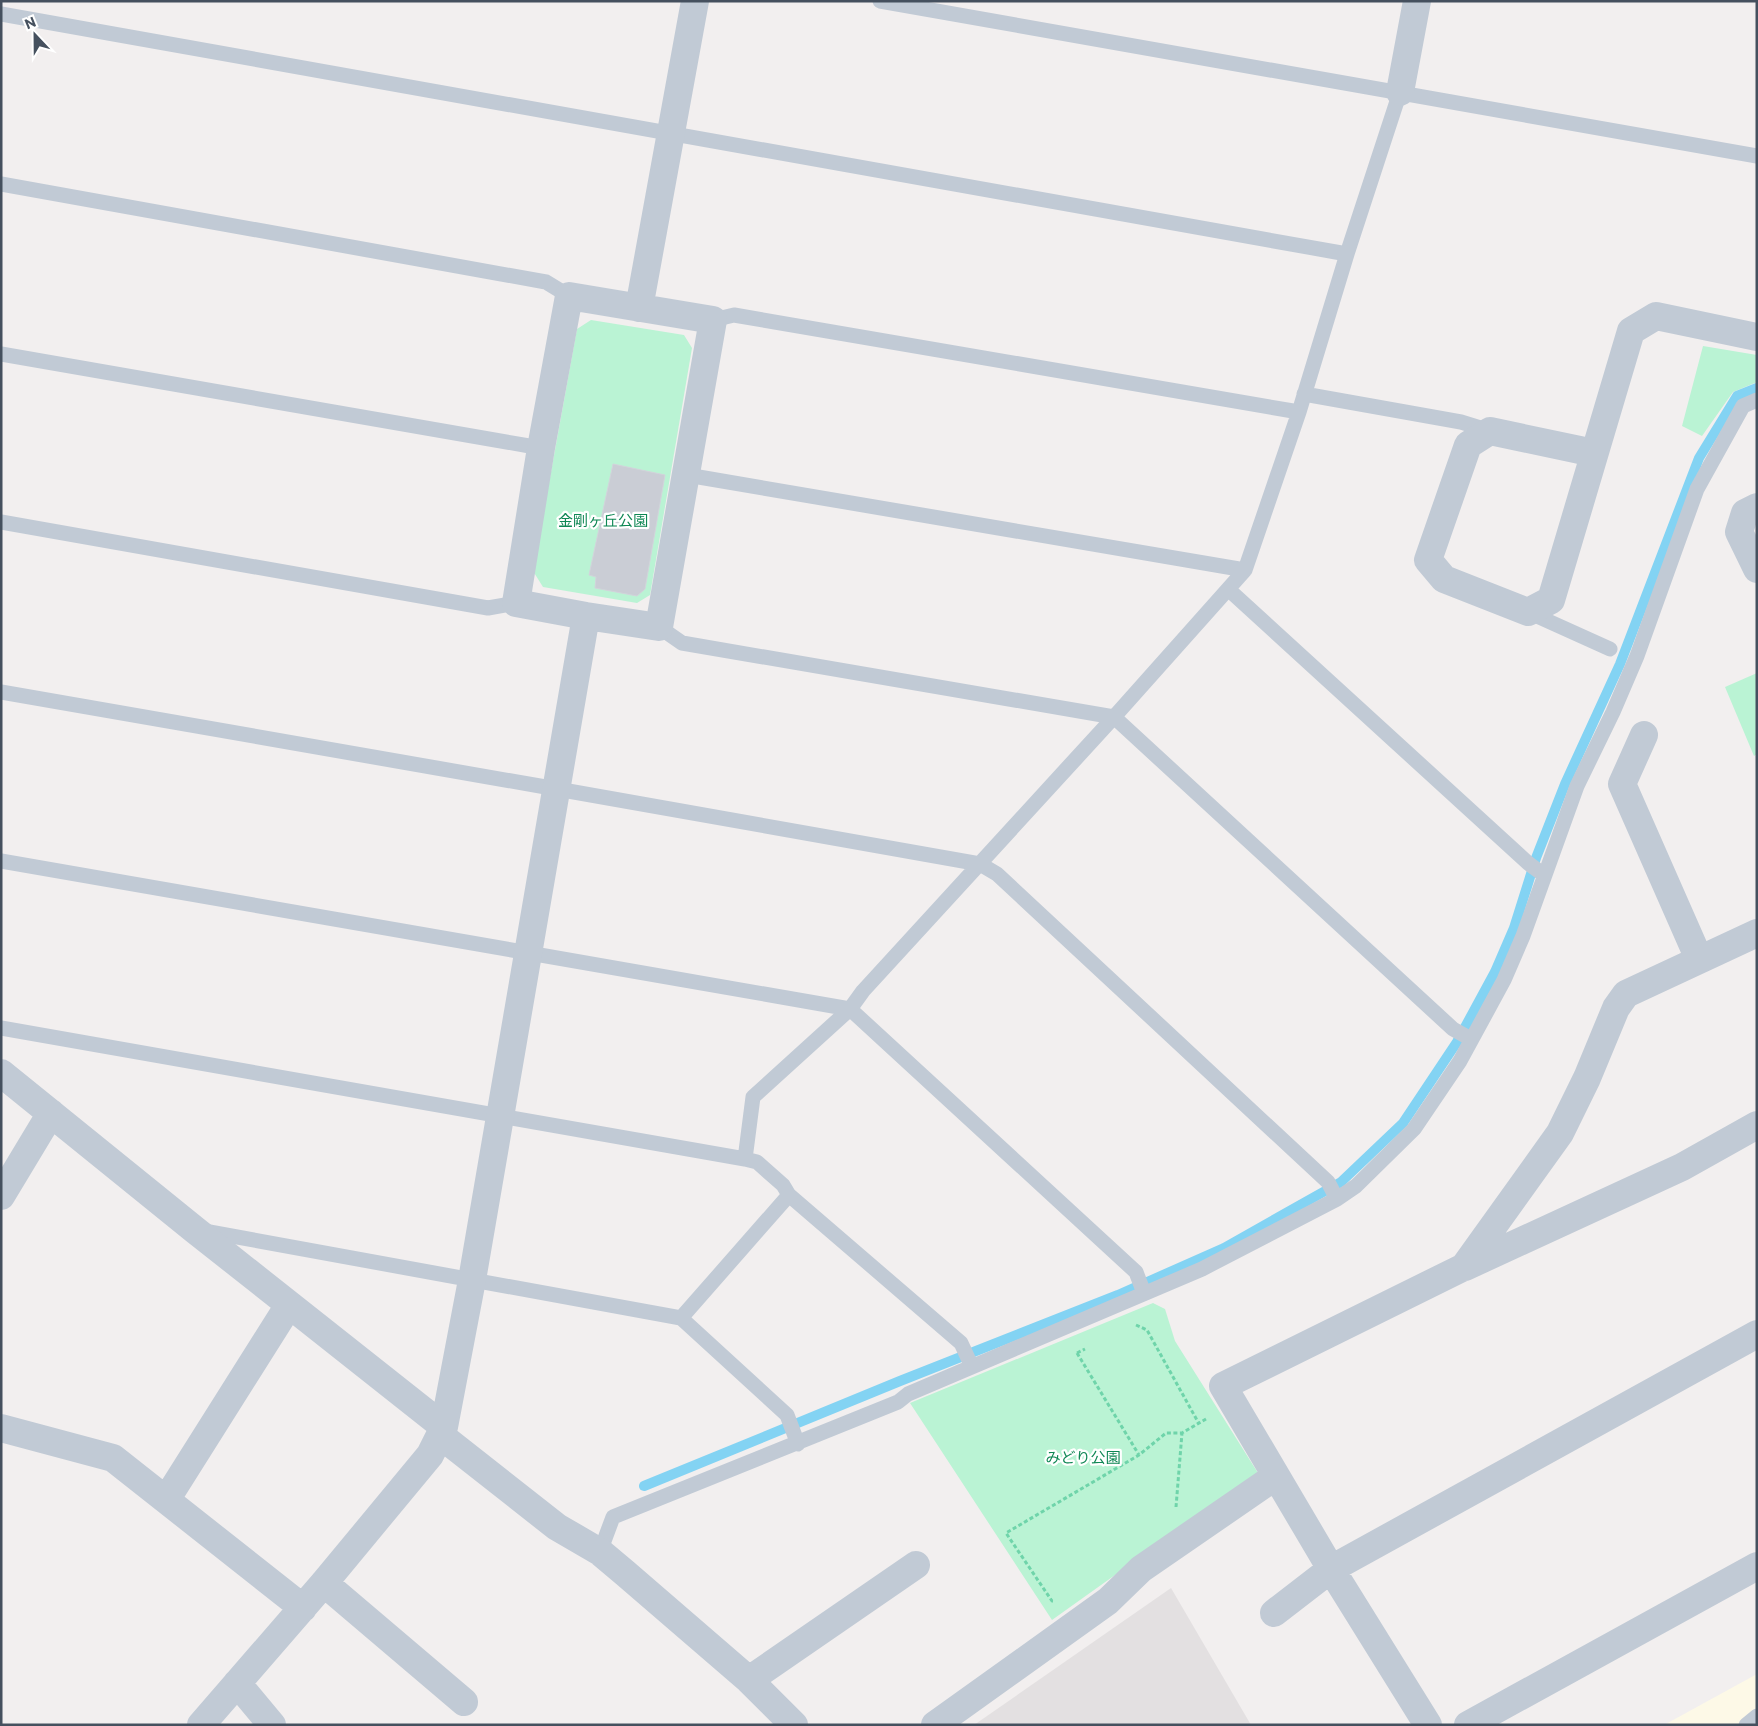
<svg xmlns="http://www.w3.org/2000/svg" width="1758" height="1726" viewBox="0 0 1758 1726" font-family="Commissioner,'Noto Sans JP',sans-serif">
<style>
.commercial{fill:#fdf9e7}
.education{fill:#e3e0e1}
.green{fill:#baf3d4}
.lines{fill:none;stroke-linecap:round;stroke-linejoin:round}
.stream{stroke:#83d3f3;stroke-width:10}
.building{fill:#cacdd5;stroke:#d2d4db}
.path{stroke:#6fd4aa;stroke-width:3;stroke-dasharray:4 2.5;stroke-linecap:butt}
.service{stroke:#c1cad5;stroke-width:15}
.minor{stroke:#c1cad5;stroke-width:28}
.labels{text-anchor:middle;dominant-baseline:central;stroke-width:4.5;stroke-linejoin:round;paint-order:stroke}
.park-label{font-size:15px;fill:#0f8754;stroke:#fff}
</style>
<rect width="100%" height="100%" fill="#f2efef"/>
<path class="commercial" d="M 1757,1674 L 1757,1725 L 1664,1725 Z"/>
<path class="education" d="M 1171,1588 L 1251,1725 L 974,1725 Z"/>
<path class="green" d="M 591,320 L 684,335 L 692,348 L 650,595 L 637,603 L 543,587 L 533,571 L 577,329 Z
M 1703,346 L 1757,355 L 1757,382 L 1733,392 L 1702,436 L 1682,426 Z
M 1757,673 L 1757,754 L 1754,756 L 1725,687 Z
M 1153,1303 L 1165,1309 L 1175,1341 L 1258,1473 L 1052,1620 L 910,1403 Z"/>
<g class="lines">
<path class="stream" d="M 644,1486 L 900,1381 L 1118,1295 L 1224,1248 L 1341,1182 L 1403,1123 L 1457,1042 L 1495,972 L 1514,928 L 1536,858 L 1565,784 L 1620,664 L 1699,458 L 1737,396 L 1757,388"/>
</g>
<path class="building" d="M 613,464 L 665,475 L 645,589 L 637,596 L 595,588 L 596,577 L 589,575 Z"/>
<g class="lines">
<path class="path" d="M 1136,1325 L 1147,1330 L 1198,1422
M 1077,1353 L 1085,1349
M 1077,1353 L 1139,1455
M 1176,1507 L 1182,1433
M 1053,1601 L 1052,1601 L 1006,1533 L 1139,1455 L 1166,1433 L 1182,1433 L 1206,1419"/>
<path class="service" d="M 880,1 L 1757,156
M 1,14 L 1347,254
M 1,184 L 546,282 L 569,296
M 713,320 L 734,315 L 1299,412
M 1,354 L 541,448
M 1304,394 L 1461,422 L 1490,431
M 687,475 L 1245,570
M 1,522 L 488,608 L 516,603
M 1228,589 L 1528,863 L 1544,875
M 1528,612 L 1610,649
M 659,627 L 682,643 L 1114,717 L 1453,1029 L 1471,1039
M 1,692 L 557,789 L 980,864 L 997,874 L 1328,1182 L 1337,1199
M 1,861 L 850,1009 L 1136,1272 L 1144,1293
M 1,1028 L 745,1159
M 789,1195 L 961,1343 L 972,1367
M 204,1231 L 681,1318 L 787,1415 L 798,1444
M 681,1318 L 789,1195 L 783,1185 L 757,1162 L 745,1159 L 753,1097 L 850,1009 L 863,991 L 1114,717 L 1245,570 L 1299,412 L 1347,254 L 1400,92
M 600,1552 L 613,1517 L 898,1402 L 908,1394 L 1202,1269 L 1337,1199 L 1356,1186 L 1414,1129 L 1460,1061 L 1504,980 L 1523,936 L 1577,786 L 1613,712 L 1637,656 L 1697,489 L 1743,406 L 1757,400
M 1746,1725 L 1757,1716"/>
<path class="minor" d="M 1400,92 L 1417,1
M 569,296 L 713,320 L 659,627 L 586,616 L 516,603 L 541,448 Z
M 639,308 L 695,1
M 1594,453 L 1490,431 L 1468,445 L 1428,560 L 1444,579 L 1528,612 L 1551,600 L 1631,331 L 1656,316 L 1757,337
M 1757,507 L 1745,513 L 1739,532 L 1757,569
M 1644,735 L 1622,784 L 1699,959
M 1,1073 L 195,1230 L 444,1427
M 1,1196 L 51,1113
M 1465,1267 L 1682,1167 L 1757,1125
M 1,1428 L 113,1458 L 303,1608
M 440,1435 L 557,1527 L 600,1552 L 625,1573 L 749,1680 L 794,1725
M 166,1500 L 289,1305
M 324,1583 L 464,1702
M 1274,1613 L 1331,1569 L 1757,1334
M 749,1680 L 916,1565
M 237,1683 L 272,1725
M 201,1725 L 324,1583 L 430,1455 L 444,1427 L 472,1280 L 586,616
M 935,1725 L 1108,1601 L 1141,1569 L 1276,1476
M 1428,1725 L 1331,1569 L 1223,1386 L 1464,1267 L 1560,1133 L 1587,1078 L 1616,1008 L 1626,994 L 1757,933
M 1468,1725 L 1757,1566"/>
</g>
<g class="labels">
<g class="park-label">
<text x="603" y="520">金剛ヶ丘公園</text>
<text x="1083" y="1457">みどり公園</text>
</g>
</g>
<rect width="1758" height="1726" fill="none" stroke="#45505e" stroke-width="5"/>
<g transform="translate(35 35) rotate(338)" stroke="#ffffff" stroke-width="4" paint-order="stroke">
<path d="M0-4L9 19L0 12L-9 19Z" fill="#45505e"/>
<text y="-8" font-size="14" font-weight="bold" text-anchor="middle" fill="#45505e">N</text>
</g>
</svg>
